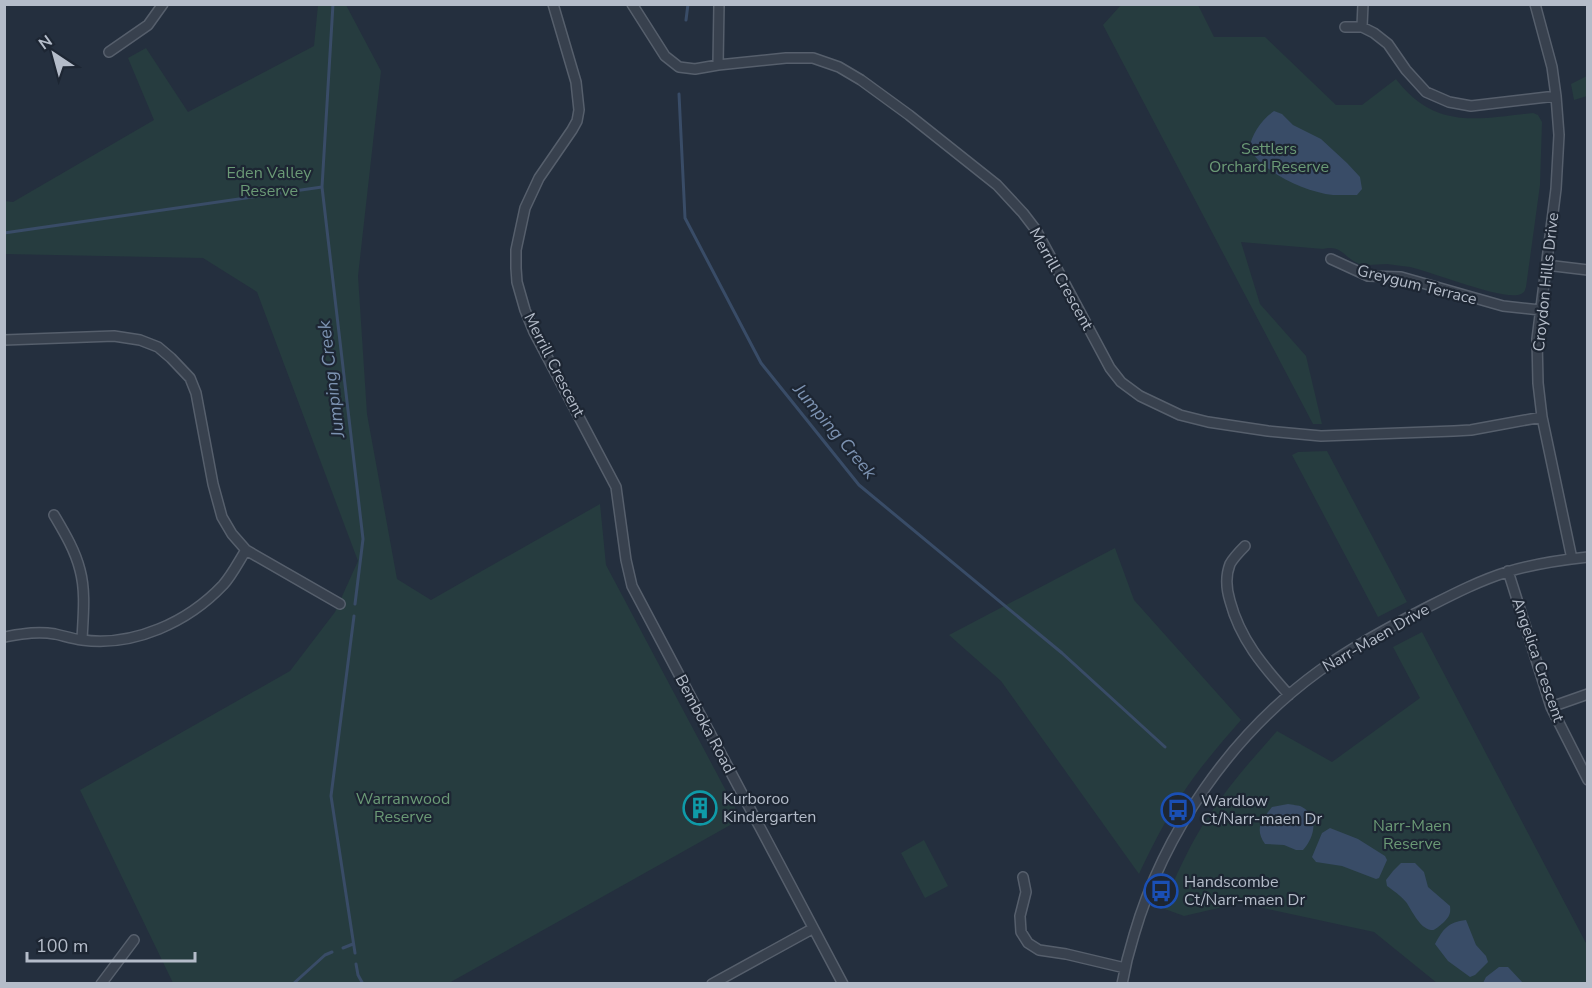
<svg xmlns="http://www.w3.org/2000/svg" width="1592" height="988" viewBox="0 0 1592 988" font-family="'Nunito Sans',sans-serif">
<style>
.green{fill:#263c3f}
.water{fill:#394c67}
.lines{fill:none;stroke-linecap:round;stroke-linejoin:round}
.stream{stroke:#394c67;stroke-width:3}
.street-casing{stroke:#565f6c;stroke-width:12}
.street{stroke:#38414e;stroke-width:9}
.labels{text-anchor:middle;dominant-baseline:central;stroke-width:4.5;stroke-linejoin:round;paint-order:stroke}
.park-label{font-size:16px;fill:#6b9a76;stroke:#1d2633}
.street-label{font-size:16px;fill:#b4bcc9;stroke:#1d2633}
.poi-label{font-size:16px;fill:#b4bcc9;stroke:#1d2633;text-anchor:start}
.water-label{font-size:18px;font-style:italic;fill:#7c92b1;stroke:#1d2633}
</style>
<rect width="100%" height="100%" fill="#242f3e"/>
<path class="green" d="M 318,5 L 346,5 L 381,71 L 358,276 L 367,414 L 397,579 L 431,600 L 600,504 L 606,565 L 741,819 L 449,983 L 173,983 L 80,790 L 290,671 L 335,612 L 358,561 L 257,292 L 203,258 L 5,254 L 4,201 L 13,202 L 154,120 L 128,58 L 146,48 L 188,112 L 314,46 Z
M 1121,5 L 1198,5 L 1214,37 L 1265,37 L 1336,105 L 1362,105 L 1396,79 C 1435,130 1477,119 1533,113 L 1538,115 L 1542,122 L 1540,185 L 1526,287 C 1525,290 1525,292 1521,294 C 1506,302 1430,271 1410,267 C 1402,266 1394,265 1387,264 C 1378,264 1368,266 1359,264 C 1344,258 1342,244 1323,249 L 1241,242 L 1260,304 L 1306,356 L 1322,424 L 1313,424 L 1103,25 Z
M 1587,76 L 1587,96 L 1574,100 L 1571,84 Z
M 1327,451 L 1407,602 L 1378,617 L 1292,455 L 1298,452 Z
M 1115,548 L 1134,600 L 1241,720 C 1221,743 1200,767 1183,793 C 1166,819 1152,846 1139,874 L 1001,681 L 949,635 Z
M 1422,632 L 1587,945 L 1587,983 L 1437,983 L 1374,932 L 1240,903 L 1184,916 L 1162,908 C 1176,876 1190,843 1210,814 C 1230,784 1253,758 1277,731 L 1332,762 L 1420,698 L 1393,647 Z
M 924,840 L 948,886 L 925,898 L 901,853 Z"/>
<path class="water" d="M 1274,111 L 1282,114 L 1293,125 L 1321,139 L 1347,163 L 1360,177 L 1362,189 L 1357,195 C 1349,195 1341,195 1333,195 C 1305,192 1265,173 1249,149 C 1252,134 1261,120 1274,111 Z
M 1288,804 C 1292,805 1299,805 1302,807 C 1320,817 1314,838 1303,850 L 1296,850 L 1284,845 L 1265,844 C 1254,828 1262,820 1272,807 Z
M 1330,828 L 1358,839 L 1385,856 L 1387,860 L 1379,878 L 1376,879 L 1342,866 L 1316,862 L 1312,857 L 1322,833 Z
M 1401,863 L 1415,863 L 1424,872 L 1428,887 L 1450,906 C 1451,914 1449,917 1443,923 C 1440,925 1435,931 1431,930 C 1419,928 1412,910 1406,902 C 1400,895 1394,891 1387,886 L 1386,880 L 1393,871 Z
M 1466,920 L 1476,945 L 1486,956 L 1488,962 L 1475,975 L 1470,977 L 1448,961 L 1435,944 C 1443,929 1448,922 1466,920 Z
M 1499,967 L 1508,967 L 1523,983 L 1483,983 L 1486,977 Z"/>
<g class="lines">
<path class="stream" d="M 333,4 L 322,187 L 363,539 L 355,604
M 686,20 L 688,4
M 679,94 L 685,218 L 761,363 L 859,485 L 1062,653 L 1165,747
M 4,233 L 322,187
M 354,616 L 331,796 L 355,953
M 343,948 L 353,944
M 356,964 L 358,975 L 363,984
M 293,984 L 325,955 L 332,952"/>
<g class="street-casing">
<path id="street" d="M 553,4 L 576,82 L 579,110 L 577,121 L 572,130 L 539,178 L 525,208 L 516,250 L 516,268 L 517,282 L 525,310 L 534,332 L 616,487 L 626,560 L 632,586 L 843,984
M 632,4 L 665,56 L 679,67 L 695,69 L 718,65 L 786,58 L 813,58 L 839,67 L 861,80 L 909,115 L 997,185 L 1023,213 L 1036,230 L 1049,254 L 1110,368 L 1121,382 L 1140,396 L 1180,415 L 1208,422 L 1268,431 L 1321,436 L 1454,431 L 1471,430 L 1542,417
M 1535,4 L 1552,67 L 1556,96 L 1559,135 L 1556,189 L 1537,339 L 1538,383 L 1542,417 L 1572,559
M 1345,27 L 1362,27 L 1374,33 L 1388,44 L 1406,70 L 1426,92 L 1449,102 L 1471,106 L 1556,96
M 1362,27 L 1363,4
M 109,52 L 148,25 L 163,4
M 718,65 L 719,4
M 1331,259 L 1368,276 L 1401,277 L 1503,306 L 1540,310
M 1546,265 L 1588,270
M 4,340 L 114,336 L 140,340 L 158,347 L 171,358 L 190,378 L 196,393 L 213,484 L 222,517 L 232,534 L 246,550 L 340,604
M 54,515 C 64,532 75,550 80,570 C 86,592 83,617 82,640
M 1245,546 C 1239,552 1234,557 1230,564 C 1225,577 1226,588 1230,601 C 1240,639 1263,666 1289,695
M 1508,571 L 1551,707 L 1588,780
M 4,637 C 22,634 37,631 55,634 C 64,636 73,639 82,640 C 134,647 188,622 223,585 C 232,575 239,561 246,550
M 1551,707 L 1588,694
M 1023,877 L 1026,892 L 1020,916 L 1021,932 L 1028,943 L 1039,950 L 1066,954 L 1125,968
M 101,984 L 134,940
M 712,984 L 812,929
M 1122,984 C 1125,967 1129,951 1134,935 C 1164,832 1231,735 1319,671 C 1349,649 1383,631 1416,613 C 1446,598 1475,582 1507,572 C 1533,564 1560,560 1588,557"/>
</g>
<use href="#street" class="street"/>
</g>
<defs>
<g id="building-ring" transform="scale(1.725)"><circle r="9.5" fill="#1d2633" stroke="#0f9aa8" stroke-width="1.5"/><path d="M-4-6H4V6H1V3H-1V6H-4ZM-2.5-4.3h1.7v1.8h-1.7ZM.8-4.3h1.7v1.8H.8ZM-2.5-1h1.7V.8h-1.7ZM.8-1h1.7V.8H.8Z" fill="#0f9aa8"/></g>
<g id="bus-ring" transform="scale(1.725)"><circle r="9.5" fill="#1d2633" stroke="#1a4fb4" stroke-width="1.5"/><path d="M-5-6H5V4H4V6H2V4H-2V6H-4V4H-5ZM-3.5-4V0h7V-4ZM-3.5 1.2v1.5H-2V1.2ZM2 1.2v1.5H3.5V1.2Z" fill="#1a4fb4"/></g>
</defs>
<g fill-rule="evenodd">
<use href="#building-ring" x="700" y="808"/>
<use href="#bus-ring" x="1178" y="810"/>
<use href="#bus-ring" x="1161" y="891"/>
</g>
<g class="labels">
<g class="park-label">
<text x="1269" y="149">Settlers<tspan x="1269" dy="18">Orchard Reserve</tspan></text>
<text x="269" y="173">Eden Valley<tspan x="269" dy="18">Reserve</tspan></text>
<text x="403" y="799">Warranwood<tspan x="403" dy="18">Reserve</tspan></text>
<text x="1412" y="826">Narr-Maen<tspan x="1412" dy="18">Reserve</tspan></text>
</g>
<g class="street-label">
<text transform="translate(1061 279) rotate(61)">Merrill Crescent</text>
<text transform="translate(1546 282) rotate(-84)">Croydon Hills Drive</text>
<text transform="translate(1417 285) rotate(14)">Greygum Terrace</text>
<text transform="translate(554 365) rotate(63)">Merrill Crescent</text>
<text transform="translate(1376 638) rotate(-30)">Narr-Maen Drive</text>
<text transform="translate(1538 660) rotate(71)">Angelica Crescent</text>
<text transform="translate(705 724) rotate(62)">Bemboka Road</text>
</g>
<g class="poi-label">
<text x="723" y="799">Kurboroo<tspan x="723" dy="18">Kindergarten</tspan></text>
<text x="1201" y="801">Wardlow<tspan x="1201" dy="18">Ct/Narr-maen Dr</tspan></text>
<text x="1184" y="882">Handscombe<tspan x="1184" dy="18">Ct/Narr-maen Dr</tspan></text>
</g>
<g class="water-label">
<text transform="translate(331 379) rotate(-97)">Jumping Creek</text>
<text transform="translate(835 431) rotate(50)">Jumping Creek</text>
</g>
</g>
<rect width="1592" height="988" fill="none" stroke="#b4bcc9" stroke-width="12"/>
<g transform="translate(54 54) rotate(324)" stroke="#1d2633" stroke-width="4.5" paint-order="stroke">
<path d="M0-4.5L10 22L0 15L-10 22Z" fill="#b4bcc9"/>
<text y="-9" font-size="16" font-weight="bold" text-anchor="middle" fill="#b4bcc9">N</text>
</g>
<path d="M27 952v9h168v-9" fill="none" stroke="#b4bcc9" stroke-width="3"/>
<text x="36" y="952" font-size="18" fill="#b4bcc9" stroke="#1d2633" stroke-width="4.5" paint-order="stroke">100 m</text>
</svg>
